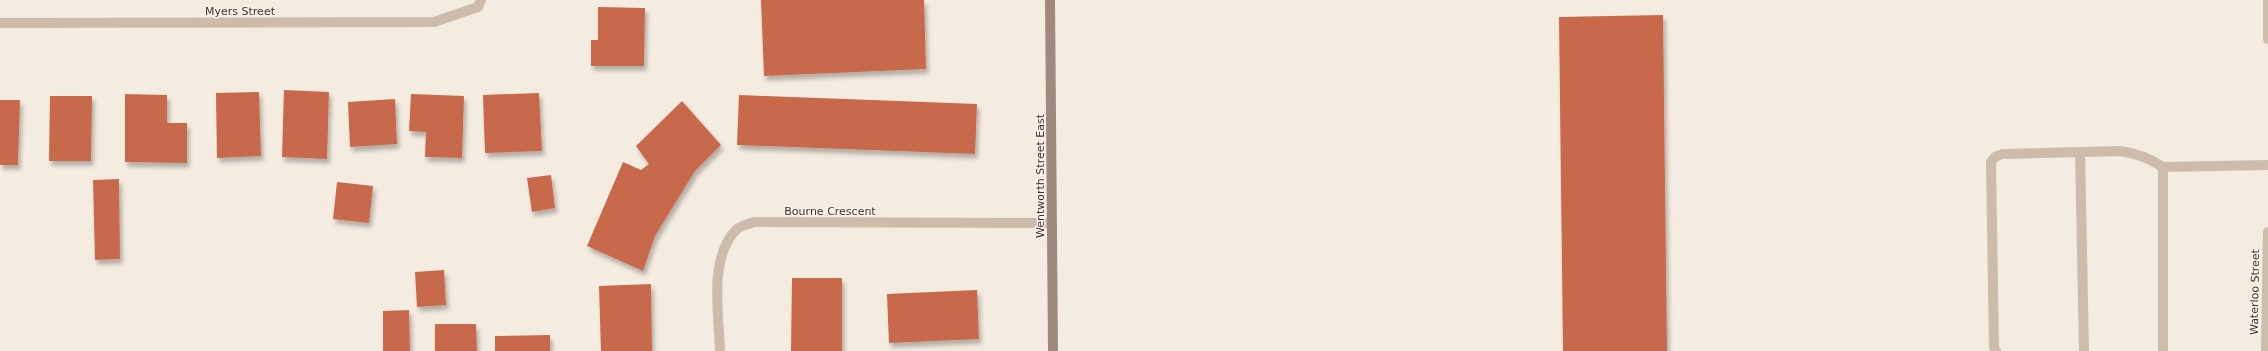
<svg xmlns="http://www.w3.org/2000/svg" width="2268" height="351" viewBox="0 0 2268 351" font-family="'DejaVu Sans',sans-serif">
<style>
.building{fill:#c8694b;filter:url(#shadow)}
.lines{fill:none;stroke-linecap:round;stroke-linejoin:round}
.lane{stroke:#cdbbac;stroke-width:10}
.street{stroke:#cdbbac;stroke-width:10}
.secondary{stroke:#a18a7d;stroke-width:10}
.labels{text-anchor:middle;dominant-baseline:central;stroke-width:3;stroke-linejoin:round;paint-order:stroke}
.street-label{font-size:11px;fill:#3b302b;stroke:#fbf5ee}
</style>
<defs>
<filter id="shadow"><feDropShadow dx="2.5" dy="4.5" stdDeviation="2" flood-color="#0004"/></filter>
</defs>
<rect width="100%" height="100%" fill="#f4ebe1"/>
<path class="building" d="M 761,0 L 924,0 L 926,69 L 764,76 Z
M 598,7 L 645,8 L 644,66 L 591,66 L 591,40 L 598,40 Z
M 1663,15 L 1667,351 L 1563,351 L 1559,17 Z
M 284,90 L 329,92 L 327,159 L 282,157 Z
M 259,92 L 261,156 L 217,158 L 216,93 Z
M 539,93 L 542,151 L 485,153 L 483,95 Z
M 125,94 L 167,95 L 167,123 L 187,123 L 187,163 L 125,162 Z
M 411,94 L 464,96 L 462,158 L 425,157 L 426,132 L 409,131 Z
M 739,95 L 977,104 L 975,154 L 737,145 Z
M 50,96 L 92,96 L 91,161 L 49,161 Z
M 395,99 L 397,144 L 350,147 L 348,102 Z
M 0,100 L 20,100 L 18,165 L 0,165 Z
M 682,101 L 721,145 L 695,171 L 655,236 L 643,271 L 587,246 L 623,162 L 641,170 L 649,164 L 636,146 Z
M 551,175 L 555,208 L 532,212 L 527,178 Z
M 119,179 L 120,259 L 95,260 L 93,180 Z
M 337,182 L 373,186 L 369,223 L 333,219 Z
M 444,270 L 446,305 L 417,307 L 415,272 Z
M 792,278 L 842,278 L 842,351 L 791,351 Z
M 651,284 L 652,351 L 601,351 L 599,286 Z
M 977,290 L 979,339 L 889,343 L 887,294 Z
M 409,310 L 410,351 L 383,351 L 383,311 Z
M 435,324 L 476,324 L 477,351 L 435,351 Z
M 550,335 L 550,351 L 495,351 L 495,336 Z"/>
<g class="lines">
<path class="lane" d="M 2080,152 L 2084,351
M 1996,351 L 1994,348 L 1991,162 L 1995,157 L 2002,154 L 2120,151 C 2137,153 2149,158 2163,167
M 2163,351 L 2163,167 L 2268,165"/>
<path class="street" d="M 2268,0 L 2268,39
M 0,23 L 434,22 L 478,7 L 481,0
M 720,351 C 719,314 708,257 737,229 C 741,226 749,224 754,222 L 1052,223
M 2266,351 L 2268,232"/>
<path class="secondary" d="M 1050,0 L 1053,351"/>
</g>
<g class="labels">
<g class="street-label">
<text x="240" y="11">Myers Street</text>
<text transform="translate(1040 176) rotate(-90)">Wentworth Street East</text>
<text x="830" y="211">Bourne Crescent</text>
<text transform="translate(2255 292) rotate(-89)">Waterloo Street</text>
</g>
</g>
</svg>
